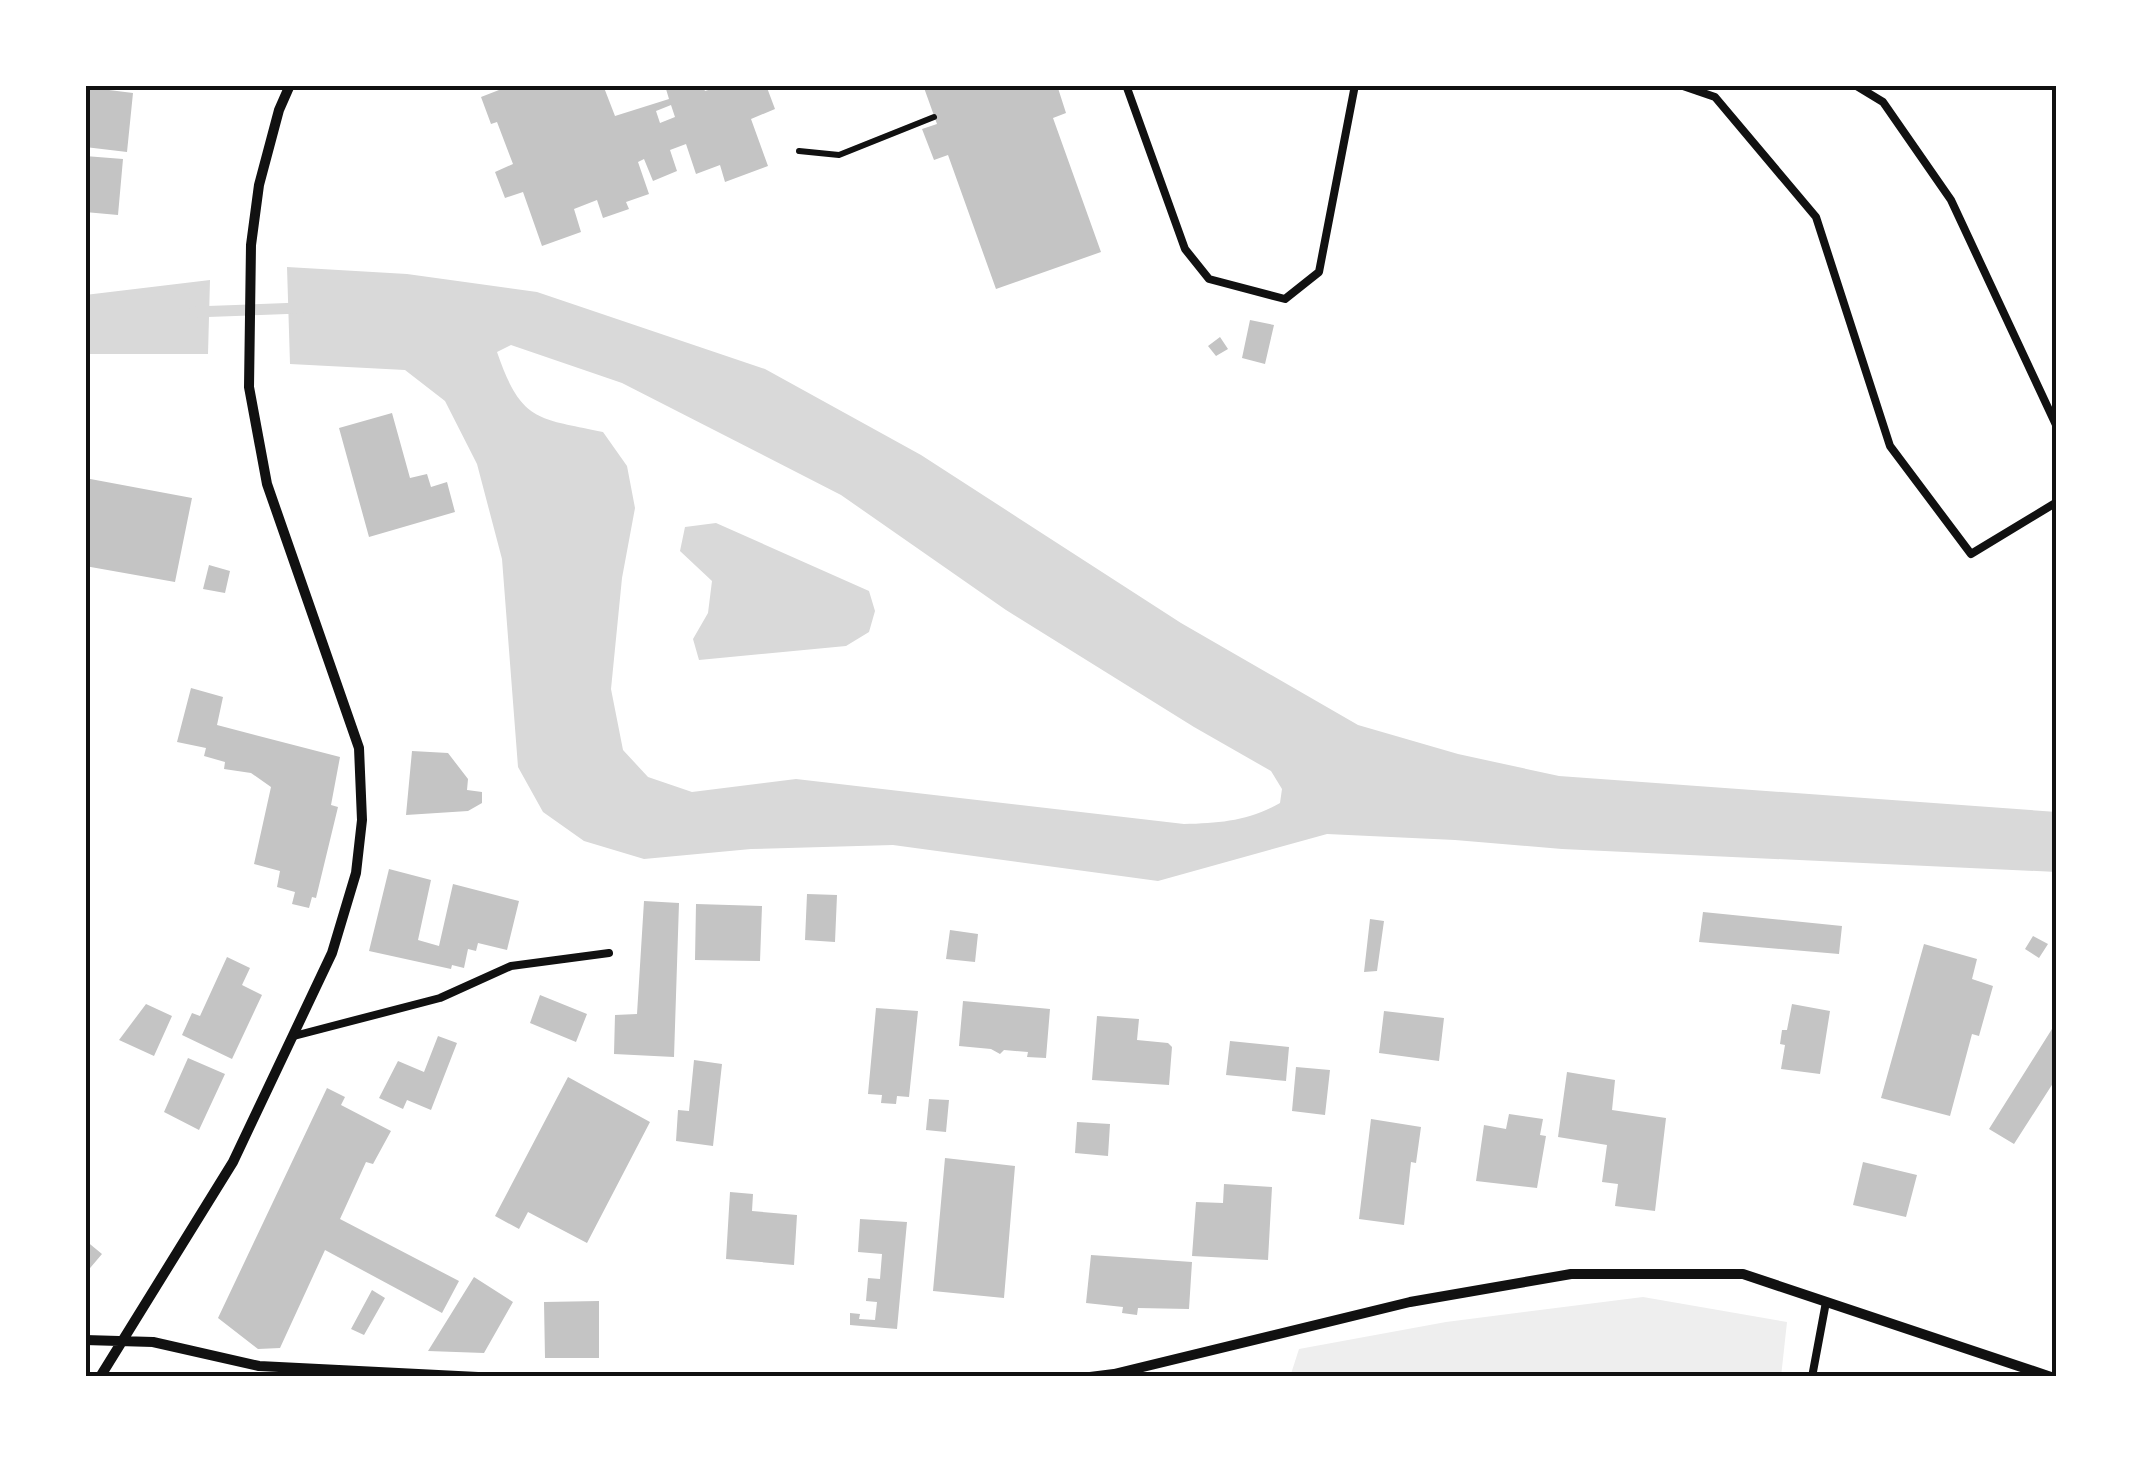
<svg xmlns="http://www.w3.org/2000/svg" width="2142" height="1462" viewBox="0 0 2142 1462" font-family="'Varela Round',sans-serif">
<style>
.green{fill:#eee}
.water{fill:#d9d9d9;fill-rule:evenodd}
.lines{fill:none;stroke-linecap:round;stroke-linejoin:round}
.stream{stroke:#d9d9d9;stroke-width:11}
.building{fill:#c4c4c4;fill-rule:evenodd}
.path{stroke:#111;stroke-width:6}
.service{stroke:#111;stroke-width:8}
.minor{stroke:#111;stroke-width:10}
.neatline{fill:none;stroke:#111;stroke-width:4}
</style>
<rect width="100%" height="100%" fill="#fff"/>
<path class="green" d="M 1643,1297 L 1787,1322 L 1781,1377 L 1290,1377 L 1299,1349 L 1446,1322 Z"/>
<path class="water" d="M 287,267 L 407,274 L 537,292 L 765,369 L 921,455 L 1181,623 L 1358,725 L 1458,754 L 1559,776 L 2057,812 L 2057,872 L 1562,849 L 1455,840 L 1327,834 L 1158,881 L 893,845 L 751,849 L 644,859 L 584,841 L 543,812 L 518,767 L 502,559 L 477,464 L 445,401 L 405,370 L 290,364 ZM 511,345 L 622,383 L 841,495 L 1006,610 L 1194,727 L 1271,771 L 1282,789 L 1280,803 C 1248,821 1220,823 1184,824 L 796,779 L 692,792 L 648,777 L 623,750 L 611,689 L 622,578 L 635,508 L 627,466 L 603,432 C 537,418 521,422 497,352 Z
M 210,280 L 208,354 L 85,354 L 85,295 Z
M 716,523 L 869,591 L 875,611 L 869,632 L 846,646 L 699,660 L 693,639 L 708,613 L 712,581 L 680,551 L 685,527 Z"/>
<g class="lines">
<path class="stream" d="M 194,312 L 300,308"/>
</g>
<path class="building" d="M 496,85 L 603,85 L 615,116 L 669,99 L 666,89 L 678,85 L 702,85 L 705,91 L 724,85 L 766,85 L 775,109 L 751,119 L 768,166 L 725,182 L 720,165 L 696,174 L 686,144 L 670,150 L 677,171 L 653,181 L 644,159 L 638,162 L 649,194 L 626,202 L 629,209 L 603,218 L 597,200 L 574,209 L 581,232 L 542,246 L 523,192 L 505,198 L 495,172 L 513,164 L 497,122 L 491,124 L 481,97 L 499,90 ZM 671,105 L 675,117 L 660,123 L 656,111 Z
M 923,85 L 1057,85 L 1066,113 L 1053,118 L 1101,252 L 996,289 L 948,155 L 934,160 L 922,129 L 937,124 Z
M 85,87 L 133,93 L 127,152 L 85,147 Z
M 85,156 L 123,159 L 118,215 L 85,212 Z
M 1250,320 L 1274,325 L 1265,364 L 1242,358 Z
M 1220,337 L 1228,349 L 1216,356 L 1208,346 Z
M 392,413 L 410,478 L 427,474 L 431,487 L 447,482 L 455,512 L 369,537 L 339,428 Z
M 85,478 L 192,498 L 175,582 L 85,566 Z
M 209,565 L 230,571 L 225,593 L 203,589 Z
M 191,688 L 223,697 L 217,725 L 340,757 L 331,805 L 338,807 L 316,898 L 312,897 L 309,908 L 292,904 L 295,892 L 277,887 L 280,871 L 254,864 L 271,787 L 251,773 L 224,769 L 225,762 L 204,756 L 206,748 L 177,742 Z
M 412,751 L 448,753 L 468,779 L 467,790 L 482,792 L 482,803 L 468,811 L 406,815 Z
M 389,869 L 431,880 L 418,940 L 439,946 L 453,884 L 519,901 L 507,950 L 478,943 L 476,951 L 468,949 L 464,968 L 452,965 L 451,969 L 369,951 Z
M 807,894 L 837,895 L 835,942 L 805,940 Z
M 644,901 L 679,903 L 674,1057 L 614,1054 L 615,1015 L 637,1014 Z
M 696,904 L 762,906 L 760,961 L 695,960 Z
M 1703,912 L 1842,926 L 1839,954 L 1699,942 Z
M 1370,919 L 1384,921 L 1377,971 L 1364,972 Z
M 950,930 L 978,934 L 975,962 L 946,959 Z
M 2033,936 L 2048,944 L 2039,958 L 2025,949 Z
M 1924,944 L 1977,959 L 1972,979 L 1993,986 L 1979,1036 L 1972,1034 L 1950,1116 L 1881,1098 Z
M 227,957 L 250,968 L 242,985 L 262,995 L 232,1059 L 182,1035 L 192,1013 L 200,1016 Z
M 540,995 L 587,1014 L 576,1042 L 530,1023 Z
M 963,1001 L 1050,1009 L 1046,1058 L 1027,1057 L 1028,1052 L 1004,1050 L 1000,1054 L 991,1049 L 959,1046 Z
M 146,1004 L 172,1016 L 154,1056 L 119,1040 Z
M 1792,1004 L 1830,1011 L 1820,1074 L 1781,1069 L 1785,1045 L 1780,1044 L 1782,1030 L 1787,1030 Z
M 876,1008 L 918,1011 L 909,1097 L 897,1096 L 896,1104 L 881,1103 L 882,1095 L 868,1094 Z
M 1384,1011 L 1444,1018 L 1439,1061 L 1379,1053 Z
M 1097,1016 L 1139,1019 L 1137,1040 L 1168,1043 L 1172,1047 L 1169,1085 L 1092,1080 Z
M 2057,1021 L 2057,1077 L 2014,1144 L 1989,1129 Z
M 438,1036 L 457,1043 L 431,1110 L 407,1100 L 403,1109 L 379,1098 L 398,1061 L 424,1072 Z
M 1230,1041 L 1289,1047 L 1286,1081 L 1226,1075 Z
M 188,1058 L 225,1074 L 199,1130 L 164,1112 Z
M 694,1060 L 722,1064 L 713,1146 L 676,1141 L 678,1110 L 689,1111 Z
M 1296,1067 L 1330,1070 L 1325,1115 L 1292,1111 Z
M 1567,1072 L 1615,1080 L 1612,1110 L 1666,1118 L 1655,1211 L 1615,1206 L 1618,1184 L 1602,1182 L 1607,1145 L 1558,1137 Z
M 568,1077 L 650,1122 L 587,1243 L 528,1212 L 519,1229 L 495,1216 Z
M 327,1088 L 345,1097 L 341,1105 L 391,1131 L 373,1164 L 366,1162 L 340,1219 L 459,1281 L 442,1313 L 325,1250 L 280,1348 L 258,1349 L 218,1318 Z
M 929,1099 L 949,1100 L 946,1132 L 926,1130 Z
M 1509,1114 L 1543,1119 L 1540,1135 L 1546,1136 L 1537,1188 L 1476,1181 L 1484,1125 L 1506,1129 Z
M 1371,1119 L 1421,1127 L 1416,1163 L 1411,1162 L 1404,1225 L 1359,1219 Z
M 1077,1122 L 1110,1124 L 1108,1156 L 1075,1153 Z
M 945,1158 L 1015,1166 L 1004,1298 L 933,1291 Z
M 1863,1162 L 1917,1175 L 1906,1217 L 1853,1205 Z
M 1224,1184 L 1272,1187 L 1268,1260 L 1192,1256 L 1196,1202 L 1223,1203 Z
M 730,1192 L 753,1194 L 752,1211 L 797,1215 L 794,1265 L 726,1259 Z
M 860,1219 L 907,1222 L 897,1329 L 850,1325 L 850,1313 L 860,1314 L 859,1319 L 875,1320 L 877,1302 L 866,1301 L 868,1278 L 880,1279 L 882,1254 L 858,1252 Z
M 85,1240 L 102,1254 L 85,1274 Z
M 1091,1255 L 1192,1262 L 1189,1309 L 1138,1308 L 1137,1315 L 1122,1313 L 1123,1307 L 1086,1303 Z
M 474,1277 L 513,1302 L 484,1353 L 428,1351 Z
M 372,1290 L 385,1298 L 364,1335 L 351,1329 Z
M 599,1301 L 599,1358 L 545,1358 L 544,1302 Z"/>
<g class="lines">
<path class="path" d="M 799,151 L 839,155 L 934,117"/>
<path class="service" d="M 1126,85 L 1185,249 L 1209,279 L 1285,299 L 1319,272 L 1355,85
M 1680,85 L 1715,97 L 1816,217 L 1890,446 L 1971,554 L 2057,502
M 1855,85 L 1883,102 L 1951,200 L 2057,427
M 294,1036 L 440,998 L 511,966 L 609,953
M 1812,1377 L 1826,1302"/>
<path class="minor" d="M 85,1340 L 153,1342 L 259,1366 L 478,1377
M 100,1377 L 233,1162 L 332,953 L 356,873 L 362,820 L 359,748 L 267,484 L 249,387 L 251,245 L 259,185 L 279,110 L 290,85
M 1090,1377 L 1114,1374 L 1410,1302 L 1571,1274 L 1743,1274 L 2051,1377"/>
</g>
<rect width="2142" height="1462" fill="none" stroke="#ffffff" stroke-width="175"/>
<rect x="88" y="88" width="1966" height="1286" class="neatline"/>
</svg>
